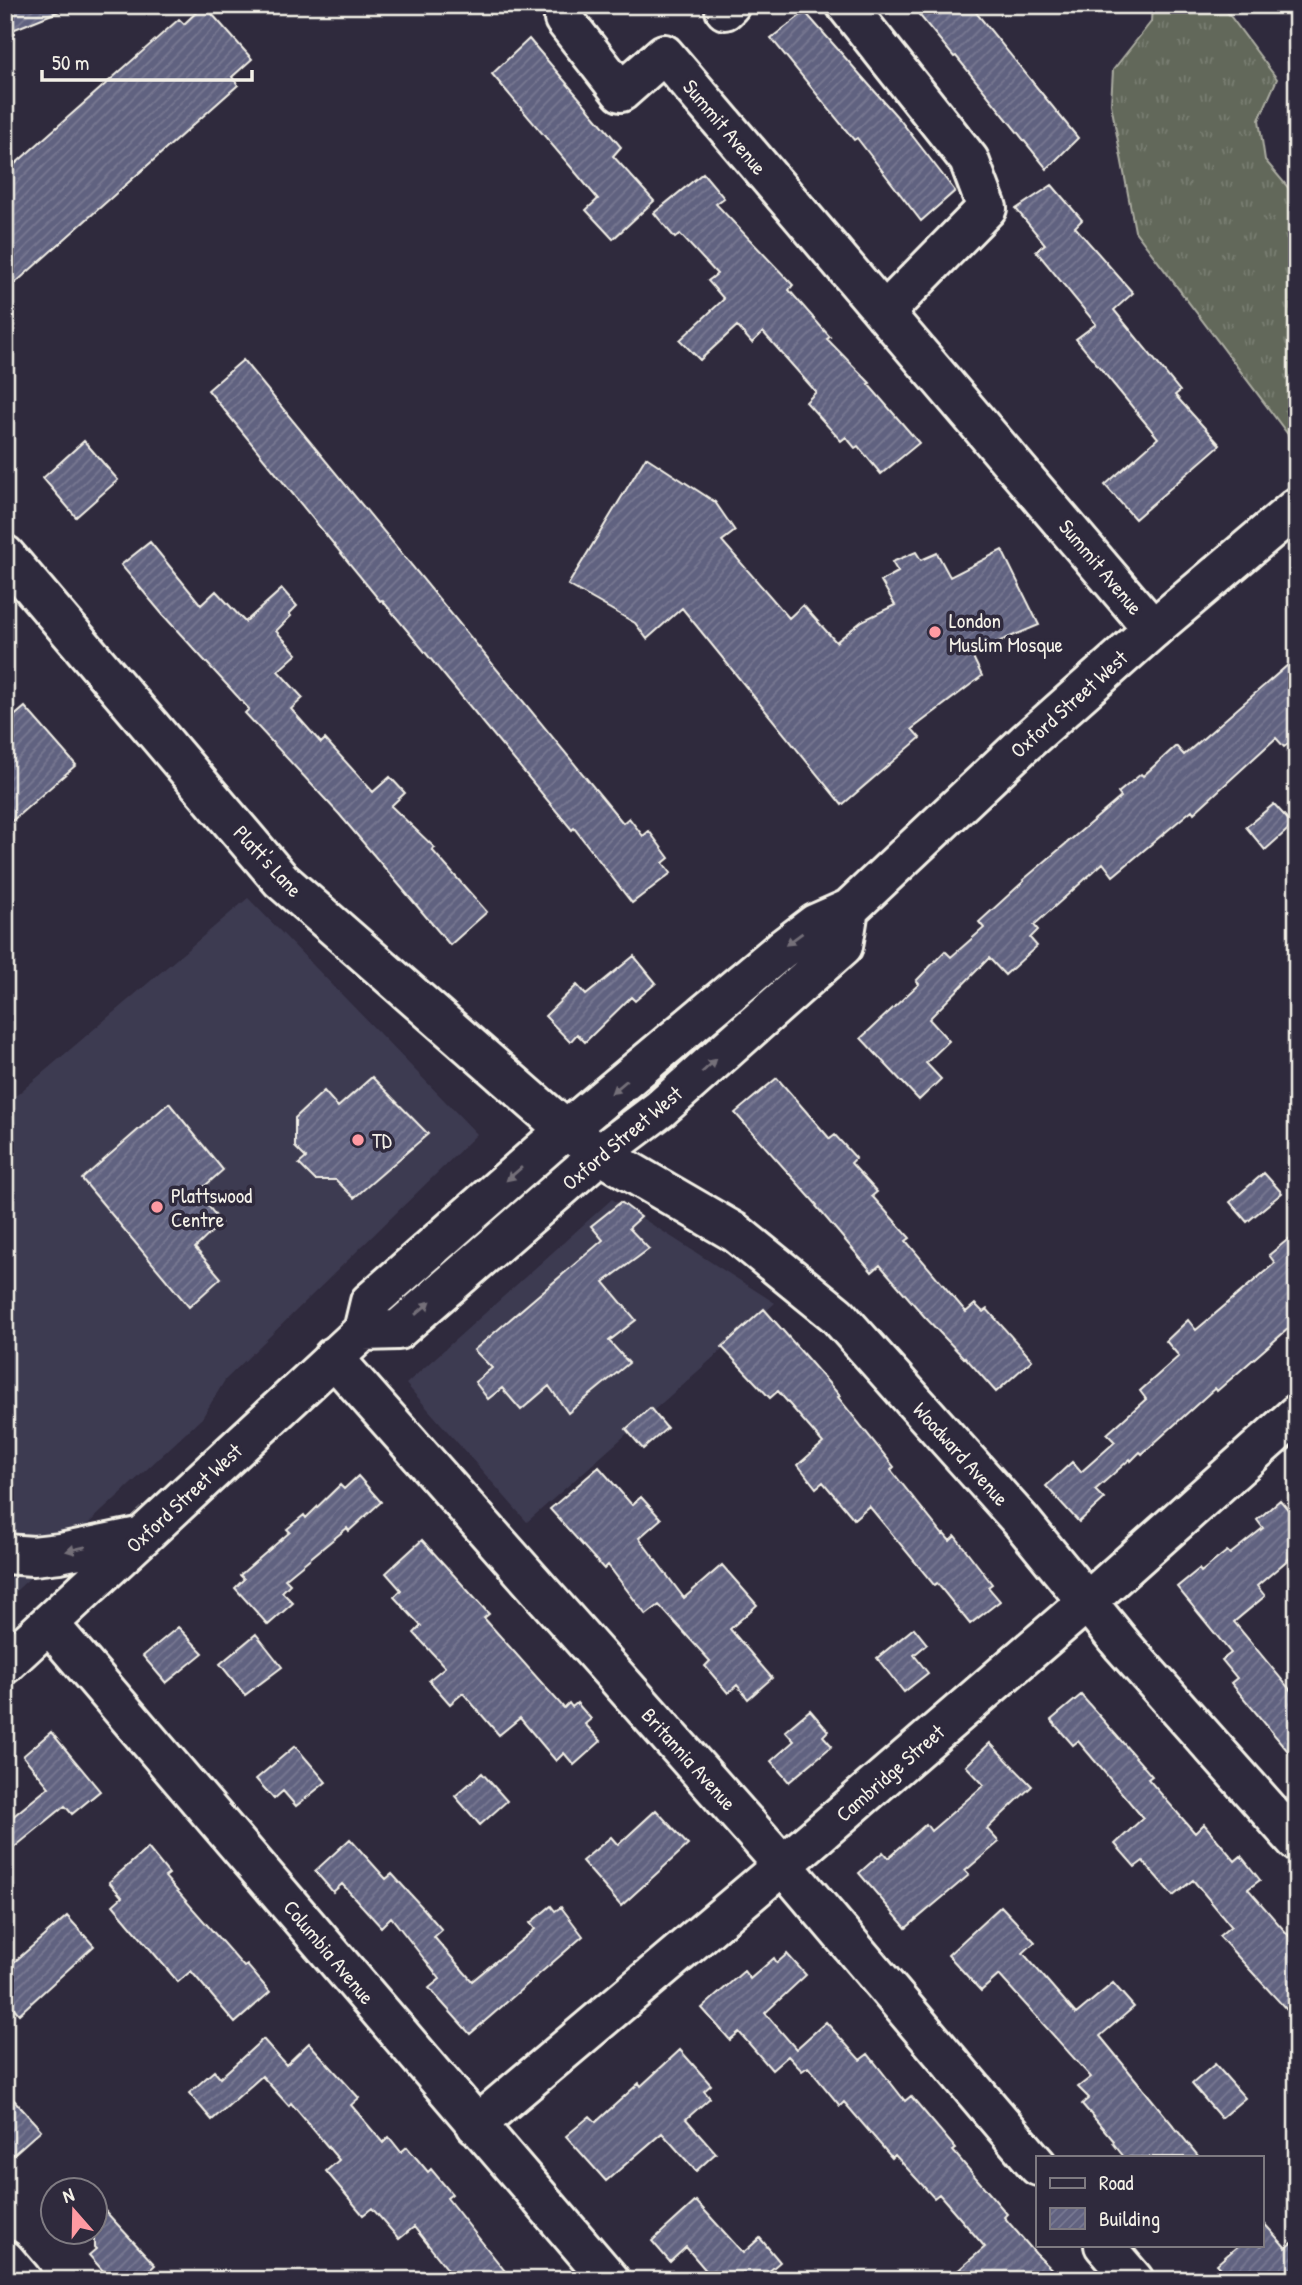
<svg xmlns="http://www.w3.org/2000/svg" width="1302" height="2285" viewBox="0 0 1302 2285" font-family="'Patrick Hand',sans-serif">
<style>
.built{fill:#3e3b51}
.grass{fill:url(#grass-tufts);stroke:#abaca1;stroke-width:2}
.building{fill:url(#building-hatch);stroke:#f4f1e8;stroke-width:2}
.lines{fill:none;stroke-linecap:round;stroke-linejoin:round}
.minor-casing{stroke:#f4f1e8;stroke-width:44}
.major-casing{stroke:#f4f1e8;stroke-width:44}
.minor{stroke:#2f2a3d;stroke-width:38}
.major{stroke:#2f2a3d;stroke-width:38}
.oneway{fill:#747079}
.poi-dot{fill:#ff9aa2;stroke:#2f2a3d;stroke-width:2.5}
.labels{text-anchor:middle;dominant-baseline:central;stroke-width:7;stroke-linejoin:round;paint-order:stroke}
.street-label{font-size:21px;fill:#f4f1e8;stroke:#2f2a3d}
.poi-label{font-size:21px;fill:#f4f1e8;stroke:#2f2a3d;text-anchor:start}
</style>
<defs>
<pattern id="grass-tufts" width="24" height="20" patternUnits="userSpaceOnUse" patternTransform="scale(1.75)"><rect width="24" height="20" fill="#62685a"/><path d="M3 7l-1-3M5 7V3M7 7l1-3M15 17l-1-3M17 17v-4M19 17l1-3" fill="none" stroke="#797e72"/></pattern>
<pattern id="building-hatch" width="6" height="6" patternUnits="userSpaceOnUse" patternTransform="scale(1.75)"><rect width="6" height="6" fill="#616280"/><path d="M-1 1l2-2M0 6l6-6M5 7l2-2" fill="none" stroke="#787992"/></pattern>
</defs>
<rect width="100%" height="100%" fill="#2f2a3d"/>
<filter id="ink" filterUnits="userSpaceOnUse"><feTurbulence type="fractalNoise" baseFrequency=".0143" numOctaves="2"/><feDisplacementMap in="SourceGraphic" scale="14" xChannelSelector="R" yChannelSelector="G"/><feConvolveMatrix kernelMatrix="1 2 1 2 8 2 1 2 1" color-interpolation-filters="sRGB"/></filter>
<g filter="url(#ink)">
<path class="built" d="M 248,898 L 477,1134 L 225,1380 L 202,1418 L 5,1601 L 5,1105 Z
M 612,1199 L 775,1303 L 527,1522 L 406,1384 Z"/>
<path class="grass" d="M 1152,5 L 1222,5 L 1277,79 L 1259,120 L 1265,160 L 1297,198 L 1297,438 L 1293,441 L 1135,231 L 1111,104 L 1113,70 L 1151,22 Z"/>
<path class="building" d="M 5,5 L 72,5 L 72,6 L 5,33 Z
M 204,5 L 252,59 L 232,77 L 238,85 L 5,292 L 5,173 L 179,19 L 184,24 Z
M 911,5 L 970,5 L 1078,138 L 1047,169 L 956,56 L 954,57 Z
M 805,12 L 900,120 L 955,191 L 921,221 L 857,138 L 854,140 L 771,38 Z
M 529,39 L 621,147 L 613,156 L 654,201 L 613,239 L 586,210 L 598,199 L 492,74 Z
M 703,173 L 724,198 L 716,204 L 793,285 L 789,290 L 830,337 L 827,339 L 870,383 L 868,384 L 919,443 L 881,474 L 858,446 L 855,448 L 846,437 L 841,441 L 806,402 L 816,392 L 763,332 L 752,343 L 737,326 L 700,360 L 680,340 L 724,299 L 708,281 L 717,274 L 680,234 L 675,238 L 654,213 Z
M 1052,185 L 1082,220 L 1075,227 L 1133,293 L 1114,310 L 1180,391 L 1175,395 L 1220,445 L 1135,519 L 1105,485 L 1158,438 L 1076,339 L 1096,324 L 1036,251 L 1045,244 L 1016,209 Z
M 243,360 L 623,823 L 629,818 L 643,836 L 649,831 L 669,858 L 663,863 L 671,873 L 632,903 L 574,828 L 572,830 L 382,600 L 380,601 L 208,390 Z
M 84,441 L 118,480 L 76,517 L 43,478 Z
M 646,457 L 715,502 L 735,531 L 722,541 L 789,618 L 803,605 L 836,642 L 862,621 L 895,605 L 881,581 L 898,572 L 892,562 L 916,552 L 921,560 L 937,553 L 950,577 L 1002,550 L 1039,625 L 971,653 L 982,676 L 912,729 L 920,738 L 842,805 L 682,608 L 647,639 L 635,623 L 568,585 Z
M 150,542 L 201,605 L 216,591 L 245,622 L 282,589 L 297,606 L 289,614 L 291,616 L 276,631 L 297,654 L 278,671 L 303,698 L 291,709 L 321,743 L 325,739 L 373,792 L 390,777 L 405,793 L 391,806 L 435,848 L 432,850 L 487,912 L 450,945 L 339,814 L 245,713 L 249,709 L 163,615 L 121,565 Z
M 1297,657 L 1297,737 L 1284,747 L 1276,738 L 1194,813 L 1192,810 L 1113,876 L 1103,863 L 1034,925 L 1038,930 L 1030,938 L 1037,946 L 1005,975 L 989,958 L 929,1019 L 949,1041 L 926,1063 L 941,1079 L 919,1100 L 861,1038 L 919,984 L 916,981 L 945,951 L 951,957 L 984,928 L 979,922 L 1024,881 L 1023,880 L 1121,797 L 1118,793 L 1141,774 L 1143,776 L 1176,746 L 1184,755 Z
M 25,707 L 76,765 L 5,827 L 5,724 Z
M 1274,804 L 1293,825 L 1265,850 L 1246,827 Z
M 634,956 L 656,983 L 635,1001 L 631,997 L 585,1042 L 577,1034 L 570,1042 L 545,1016 L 577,985 L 586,995 Z
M 372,1077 L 428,1134 L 354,1198 L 336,1180 L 315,1180 L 299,1164 L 306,1158 L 295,1147 L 295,1118 L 324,1091 L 338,1107 Z
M 777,1078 L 830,1139 L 835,1135 L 856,1158 L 851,1163 L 877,1192 L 872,1196 L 910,1238 L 906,1241 L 966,1312 L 975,1304 L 983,1312 L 987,1309 L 1032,1360 L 996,1392 L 965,1357 L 964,1358 L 924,1316 L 880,1265 L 872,1272 L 816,1206 L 817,1205 L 735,1113 Z
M 169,1103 L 223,1170 L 198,1192 L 221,1223 L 195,1248 L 221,1278 L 189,1307 L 82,1179 Z
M 1264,1173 L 1282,1193 L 1247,1222 L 1230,1202 Z
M 621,1202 L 641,1217 L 629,1228 L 649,1249 L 604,1282 L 636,1320 L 609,1341 L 629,1363 L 568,1413 L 549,1386 L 521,1410 L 502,1388 L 488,1399 L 475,1382 L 492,1368 L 474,1350 L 603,1240 L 591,1226 Z
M 1297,1232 L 1297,1321 L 1217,1391 L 1215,1388 L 1142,1454 L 1140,1452 L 1131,1461 L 1130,1459 L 1095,1490 L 1104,1499 L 1079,1522 L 1046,1486 L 1072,1462 L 1081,1472 L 1115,1442 L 1107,1434 L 1146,1399 L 1140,1391 L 1179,1356 L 1166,1341 L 1188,1320 L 1196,1330 L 1275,1263 L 1269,1255 Z
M 764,1309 L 840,1396 L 838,1397 L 894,1467 L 891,1470 L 943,1535 L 944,1534 L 950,1541 L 955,1536 L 992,1584 L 988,1587 L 1000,1601 L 970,1624 L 937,1583 L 934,1585 L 869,1506 L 854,1519 L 823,1482 L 816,1488 L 798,1465 L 823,1443 L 778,1391 L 770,1398 L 722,1347 Z
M 650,1408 L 667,1428 L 643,1449 L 626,1429 Z
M 599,1467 L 632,1505 L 641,1497 L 661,1519 L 639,1538 L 684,1598 L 722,1565 L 757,1605 L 730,1629 L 772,1678 L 748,1699 L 737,1685 L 728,1693 L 705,1666 L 710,1661 L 659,1605 L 646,1615 L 608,1565 L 604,1569 L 550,1509 Z
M 358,1476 L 381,1502 L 349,1531 L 347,1528 L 285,1579 L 290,1584 L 282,1592 L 293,1603 L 268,1625 L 235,1588 L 244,1579 L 240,1575 L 290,1532 L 287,1529 L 304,1515 L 306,1518 L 340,1485 L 344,1489 Z
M 1280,1500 L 1297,1520 L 1297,1552 L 1257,1586 L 1265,1596 L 1234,1622 L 1297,1698 L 1297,1762 L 1231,1683 L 1237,1678 L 1222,1660 L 1231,1653 L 1177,1587 L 1199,1569 L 1201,1572 L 1227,1551 L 1230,1554 L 1263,1528 L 1257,1520 Z
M 422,1540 L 489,1614 L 484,1618 L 564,1708 L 569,1703 L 572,1707 L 577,1703 L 591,1719 L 585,1724 L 601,1741 L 574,1765 L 564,1753 L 556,1761 L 520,1718 L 499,1735 L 463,1693 L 450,1704 L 429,1680 L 445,1667 L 414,1633 L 421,1626 L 394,1597 L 401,1590 L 386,1573 Z
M 178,1627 L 203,1653 L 166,1683 L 143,1656 Z
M 914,1628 L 927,1644 L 914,1655 L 928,1673 L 904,1692 L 877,1658 Z
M 256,1634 L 282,1667 L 245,1695 L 220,1664 Z
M 1081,1695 L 1152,1776 L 1148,1779 L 1195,1833 L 1204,1824 L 1235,1861 L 1241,1856 L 1260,1880 L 1248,1889 L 1297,1945 L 1297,2021 L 1219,1936 L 1231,1926 L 1193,1880 L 1173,1896 L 1143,1861 L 1135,1867 L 1115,1844 L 1143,1818 L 1078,1741 L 1073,1745 L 1051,1720 Z
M 810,1710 L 828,1731 L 823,1736 L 832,1746 L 789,1782 L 771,1761 L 794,1741 L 785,1731 Z
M 51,1732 L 100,1791 L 72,1814 L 65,1806 L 5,1855 L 5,1823 L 49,1787 L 23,1756 Z
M 990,1743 L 1032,1786 L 987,1829 L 999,1842 L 965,1871 L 969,1875 L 906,1928 L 859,1873 L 883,1852 L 888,1858 L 926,1824 L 931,1831 L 984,1785 L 966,1766 Z
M 295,1746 L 326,1782 L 296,1806 L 283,1791 L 274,1799 L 256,1779 Z
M 482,1773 L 507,1801 L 480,1825 L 455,1796 Z
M 656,1810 L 688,1845 L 621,1906 L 582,1861 L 611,1837 L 618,1845 Z
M 350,1839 L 386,1879 L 392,1874 L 422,1907 L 442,1930 L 434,1937 L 472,1981 L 535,1929 L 530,1923 L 551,1906 L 555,1911 L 561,1907 L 583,1936 L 470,2034 L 429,1988 L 440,1979 L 391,1917 L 381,1927 L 342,1884 L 333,1892 L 315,1871 Z
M 148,1848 L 169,1874 L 165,1877 L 244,1967 L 247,1965 L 270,1992 L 235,2023 L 191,1971 L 178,1982 L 113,1905 L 122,1897 L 109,1882 Z
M 1001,1906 L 1035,1942 L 1023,1953 L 1076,2014 L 1113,1983 L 1134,2007 L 1100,2036 L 1199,2157 L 1124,2157 L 1113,2143 L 1114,2141 L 1082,2104 L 1089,2098 L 1078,2087 L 1091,2077 L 999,1975 L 981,1991 L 948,1955 Z
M 67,1916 L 94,1946 L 19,2014 L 5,1998 L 5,1970 Z
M 787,1954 L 806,1975 L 765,2013 L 796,2049 L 826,2022 L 860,2060 L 868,2054 L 905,2101 L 911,2096 L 956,2149 L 953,2151 L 1007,2214 L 1004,2217 L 1036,2254 L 1063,2280 L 947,2280 L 985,2247 L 939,2194 L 934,2198 L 895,2155 L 892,2158 L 844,2102 L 840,2106 L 808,2067 L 802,2071 L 788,2056 L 772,2070 L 739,2032 L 730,2040 L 702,2008 L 744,1971 L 750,1979 L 774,1958 L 777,1963 Z
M 263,2039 L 286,2065 L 309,2043 L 359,2098 L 351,2105 L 383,2143 L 389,2137 L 401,2152 L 407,2147 L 428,2172 L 431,2169 L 452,2194 L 447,2198 L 512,2280 L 456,2280 L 414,2227 L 399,2239 L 372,2208 L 363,2215 L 326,2171 L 339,2160 L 291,2103 L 289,2106 L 262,2076 L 212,2120 L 189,2093 L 214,2071 L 220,2078 Z
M 680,2050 L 711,2085 L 704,2091 L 710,2098 L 686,2119 L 716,2153 L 696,2171 L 662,2133 L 606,2181 L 566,2136 L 590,2116 L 596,2122 L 639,2083 L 641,2086 Z
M 1215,2064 L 1245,2098 L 1221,2118 L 1192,2084 Z
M 5,2090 L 41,2130 L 5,2162 Z
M 94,2199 L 155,2265 L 139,2280 L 111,2280 L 89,2255 L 96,2249 L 94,2247 Z
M 696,2201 L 743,2253 L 760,2238 L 780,2262 L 759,2280 L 714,2280 L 686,2247 L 670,2262 L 652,2241 Z
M 1262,2221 L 1286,2248 L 1297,2239 L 1297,2280 L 1231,2280 L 1217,2264 L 1239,2245 L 1262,2245 Z"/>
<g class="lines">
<g class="minor-casing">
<path id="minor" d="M 846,5 L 969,160 L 987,208 L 884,313
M 725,10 L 730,5
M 564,19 L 621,92 L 664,54 L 1153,629
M 5,555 L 281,880 L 567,1131 L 600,1154 L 736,1233 L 837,1315 L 1021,1521 L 1123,1646 L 1297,1842
M 333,1357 L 783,1865 L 1038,2166
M 49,1624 L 610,2280
M 476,2125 L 783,1865 L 1088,1601 L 1297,1414
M 1104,2245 L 1134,2280
M 5,2260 L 22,2280"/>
</g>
<g class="major-casing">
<path id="major" d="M 363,1331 L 398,1330 L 600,1154 L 660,1109 L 843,946 L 849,909
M 5,1554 L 33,1556 L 60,1553 L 143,1536
M 5,1664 L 363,1331 L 370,1302 L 547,1146 L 782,949 L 815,924 L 849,909 L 1026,742 L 1153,629 L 1297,507"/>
</g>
<use href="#minor" class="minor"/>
<use href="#major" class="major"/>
</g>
<defs><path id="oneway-solid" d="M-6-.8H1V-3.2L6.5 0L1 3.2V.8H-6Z" transform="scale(1.75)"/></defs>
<g class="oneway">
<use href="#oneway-solid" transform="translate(794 939) rotate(144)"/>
<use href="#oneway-solid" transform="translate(709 1066) rotate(-42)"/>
<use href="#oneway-solid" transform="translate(619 1087) rotate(140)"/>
<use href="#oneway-solid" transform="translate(514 1174) rotate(139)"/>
<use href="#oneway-solid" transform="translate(423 1308) rotate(-41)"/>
<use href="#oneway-solid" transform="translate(76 1549) rotate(167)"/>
</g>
</g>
<g class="poi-dot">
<circle cx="935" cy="632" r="7"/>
<circle cx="358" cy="1140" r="7"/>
<circle cx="157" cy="1207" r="7"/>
</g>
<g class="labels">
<g class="street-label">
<text transform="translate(725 127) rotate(50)">Summit Avenue</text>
<text transform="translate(1101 567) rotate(50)">Summit Avenue</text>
<text transform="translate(1069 704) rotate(-42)">Oxford Street West</text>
<text transform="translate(268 861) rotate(47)">Platt's Lane</text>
<text transform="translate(622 1138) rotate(-40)">Oxford Street West</text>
<text transform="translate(961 1454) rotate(48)">Woodward Avenue</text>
<text transform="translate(184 1498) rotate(-43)">Oxford Street West</text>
<text transform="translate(689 1759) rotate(48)">Britannia Avenue</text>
<text transform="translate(890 1773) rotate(-41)">Cambridge Street</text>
<text transform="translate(329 1952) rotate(50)">Columbia Avenue</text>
</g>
<g class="poi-label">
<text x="949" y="620">London<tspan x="949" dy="24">Muslim Mosque</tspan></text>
<text x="372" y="1140">TD</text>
<text x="171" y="1195">Plattswood<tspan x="171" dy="24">Centre</tspan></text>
</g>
</g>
<rect width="1302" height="2285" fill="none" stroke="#2f2a3d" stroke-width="28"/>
<rect x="14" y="14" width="1274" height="2257" fill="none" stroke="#f4f1e8" stroke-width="2.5" filter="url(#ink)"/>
<rect x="1036" y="2156" width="228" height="91" fill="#2f2a3d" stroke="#7e7a81" stroke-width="2"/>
<rect x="1050" y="2178" width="35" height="10" fill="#2f2a3d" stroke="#7e7a81" stroke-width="2"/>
<text x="1099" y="2190" font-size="21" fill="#f4f1e8">Road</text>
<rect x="1050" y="2208" width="35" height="21" fill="url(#building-hatch)" stroke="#7e7a81" stroke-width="2"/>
<text x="1099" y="2226" font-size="21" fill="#f4f1e8">Building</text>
<g transform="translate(74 2211) rotate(340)"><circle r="33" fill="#2f2a3d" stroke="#7e7a81" stroke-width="2"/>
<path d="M0-5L12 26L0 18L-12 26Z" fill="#ff9aa2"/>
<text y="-10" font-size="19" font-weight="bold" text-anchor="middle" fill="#f4f1e8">N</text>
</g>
<path d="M42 70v10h210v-10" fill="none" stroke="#f4f1e8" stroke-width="3.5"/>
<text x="52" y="70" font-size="21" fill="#f4f1e8" stroke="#2f2a3d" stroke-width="5" paint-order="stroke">50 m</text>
</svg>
